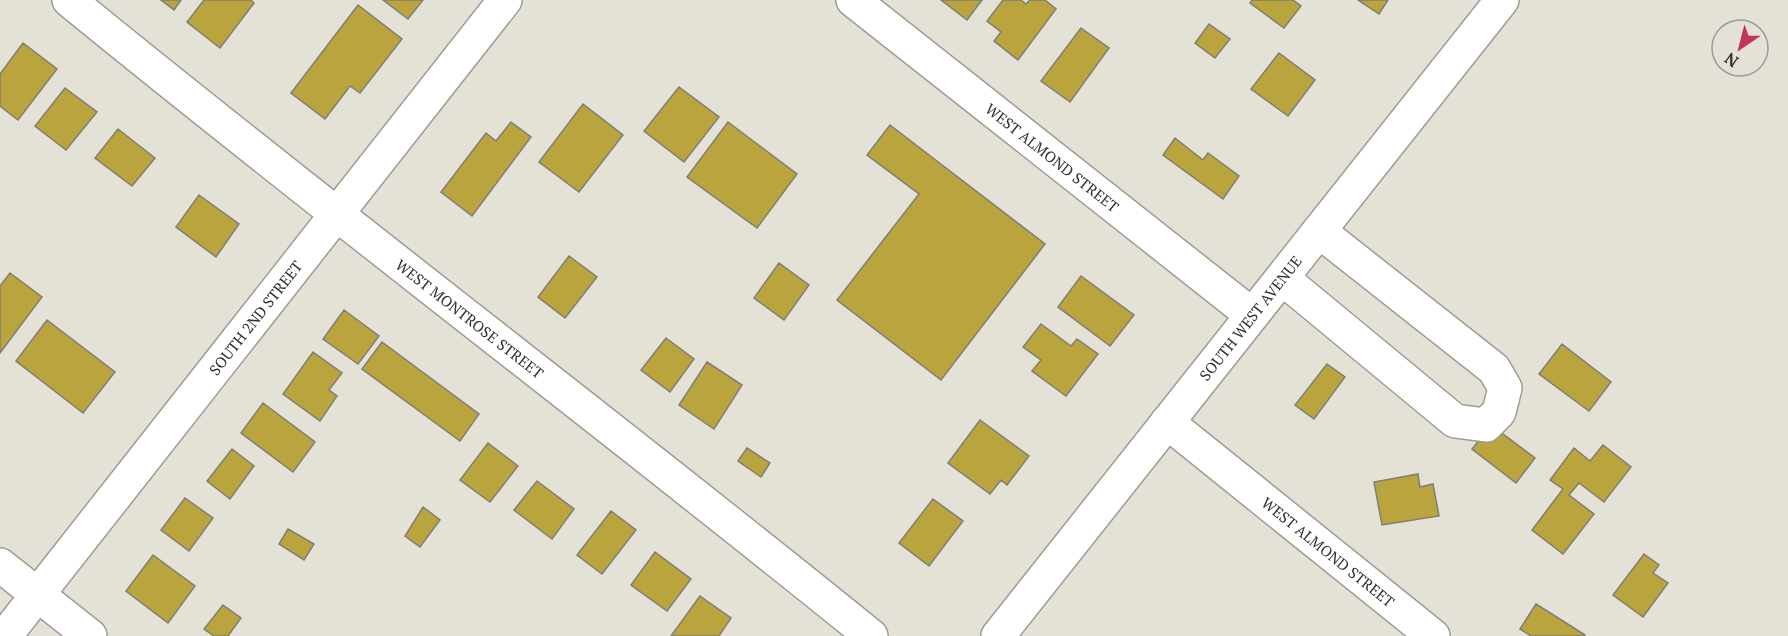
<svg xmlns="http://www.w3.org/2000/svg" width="1788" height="636" viewBox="0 0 1788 636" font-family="'PT Serif',serif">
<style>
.building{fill:#baa43d;stroke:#807e74;stroke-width:1.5}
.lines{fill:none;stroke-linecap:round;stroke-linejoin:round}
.minor-casing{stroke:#9f9c93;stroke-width:36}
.minor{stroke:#fff;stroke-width:33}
.labels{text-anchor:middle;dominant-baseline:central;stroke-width:4.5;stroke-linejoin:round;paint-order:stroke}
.street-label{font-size:15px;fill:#31302c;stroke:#e4e1d7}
</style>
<rect width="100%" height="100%" fill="#e4e1d7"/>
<path class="building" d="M 161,0 L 181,0 L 174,10 Z
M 204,0 L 251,0 L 254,3 L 220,48 L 187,22 Z
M 383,0 L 423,0 L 408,19 Z
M 941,0 L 982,0 L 967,20 Z
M 1003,0 L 1021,0 L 1026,4 L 1030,0 L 1045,0 L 1056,9 L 1018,60 L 994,41 L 1001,32 L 987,21 Z
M 1252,0 L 1293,0 L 1301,6 L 1284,28 L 1250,3 Z
M 1358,0 L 1388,0 L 1379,14 Z
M 358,5 L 402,39 L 360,93 L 350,86 L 325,119 L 291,93 Z
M 1209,24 L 1230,39 L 1215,58 L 1195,43 Z
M 1081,28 L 1109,48 L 1070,102 L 1041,81 Z
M 23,43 L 57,69 L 18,120 L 0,106 L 0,74 Z
M 1279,53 L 1315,80 L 1288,116 L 1251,89 Z
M 679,87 L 719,117 L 684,162 L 644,131 Z
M 65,88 L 97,112 L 66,150 L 35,126 Z
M 583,104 L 623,135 L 579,192 L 539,162 Z
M 511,122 L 531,137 L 472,216 L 441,192 L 486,133 L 496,141 Z
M 728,122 L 797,174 L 757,228 L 687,177 Z
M 890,125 L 1045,244 L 941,380 L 837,300 L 919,194 L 867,155 Z
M 118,129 L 155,158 L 132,186 L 95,158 Z
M 1175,138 L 1203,160 L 1208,153 L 1239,176 L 1223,199 L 1163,155 Z
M 199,195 L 239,224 L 216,257 L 176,227 Z
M 569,256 L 597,277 L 565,318 L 538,297 Z
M 779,263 L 809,285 L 784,320 L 754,298 Z
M 10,273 L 42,297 L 0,353 L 0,286 Z
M 1081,276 L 1134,315 L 1110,346 L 1058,307 Z
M 344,310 L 379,336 L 358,364 L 323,339 Z
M 47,320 L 115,372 L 83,413 L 16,361 Z
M 1041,324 L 1071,346 L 1077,339 L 1098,354 L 1066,396 L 1032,371 L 1041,360 L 1023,347 Z
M 666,338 L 694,359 L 670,392 L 641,370 Z
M 382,342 L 479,414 L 460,441 L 362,369 Z
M 1562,344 L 1611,382 L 1589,411 L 1539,374 Z
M 313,352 L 342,373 L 329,390 L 337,396 L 320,421 L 283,394 Z
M 707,362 L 742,385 L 714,429 L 679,405 Z
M 1327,364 L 1345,377 L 1314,419 L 1295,405 Z
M 263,403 L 315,442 L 293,472 L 241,433 Z
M 980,420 L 1029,456 L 1007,485 L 1001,480 L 990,494 L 948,463 Z
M 1491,425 L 1535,458 L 1516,483 L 1472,449 Z
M 488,443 L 518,466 L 490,502 L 460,480 Z
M 1603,445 L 1631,467 L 1604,502 L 1579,483 L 1569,495 L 1594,514 L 1563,554 L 1532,530 L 1563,489 L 1550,480 L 1574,448 L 1590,461 Z
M 747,448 L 770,463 L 761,477 L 738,461 Z
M 232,449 L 254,466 L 230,499 L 207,481 Z
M 1418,474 L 1420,487 L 1433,484 L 1439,516 L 1382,525 L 1374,482 Z
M 537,481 L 574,509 L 552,539 L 514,510 Z
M 185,498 L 213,518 L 189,551 L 161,530 Z
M 933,499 L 963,521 L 929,566 L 899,543 Z
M 423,507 L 440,520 L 420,547 L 405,536 Z
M 611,511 L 636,530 L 602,574 L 577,555 Z
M 288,529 L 314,544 L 304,560 L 279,544 Z
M 655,552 L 691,579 L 667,611 L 631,585 Z
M 1644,554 L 1659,565 L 1653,573 L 1668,583 L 1643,617 L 1613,595 Z
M 153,555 L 195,586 L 168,623 L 126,591 Z
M 700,596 L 731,618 L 719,636 L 671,636 Z
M 1536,604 L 1585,635 L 1584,636 L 1531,636 L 1520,629 Z
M 223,605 L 241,618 L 228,636 L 214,636 L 204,629 Z"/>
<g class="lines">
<g class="minor-casing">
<g id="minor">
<path id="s1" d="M 69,0 C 333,216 606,421 871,636"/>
<path id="s2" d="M 853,0 L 1252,315"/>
<path d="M 1282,278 L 1455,421 L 1486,425 L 1499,412 L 1505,388 L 1494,369 L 1319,231"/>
<path id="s3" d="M 1167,422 L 1433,636"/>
<path d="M 0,565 L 90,636"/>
<path id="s4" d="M 5,636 L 505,0"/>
<path id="s5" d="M 998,636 L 1502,0"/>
</g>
</g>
<use href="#minor" class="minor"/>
</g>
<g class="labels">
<g class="street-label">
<text stroke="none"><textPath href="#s2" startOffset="254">WEST ALMOND STREET</textPath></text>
<text stroke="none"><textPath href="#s1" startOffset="512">WEST MONTROSE STREET</textPath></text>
<text stroke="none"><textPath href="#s5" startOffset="406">SOUTH WEST AVENUE</textPath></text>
<text stroke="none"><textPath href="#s4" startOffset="405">SOUTH 2ND STREET</textPath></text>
<text stroke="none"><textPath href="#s3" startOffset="207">WEST ALMOND STREET</textPath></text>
</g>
</g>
<g transform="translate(1740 48) rotate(215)"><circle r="28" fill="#e4e1d7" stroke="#9c9a93" stroke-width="1.5"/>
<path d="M0-4.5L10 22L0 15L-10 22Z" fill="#c23460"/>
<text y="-9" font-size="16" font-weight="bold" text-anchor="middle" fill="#31302c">N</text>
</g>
</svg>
